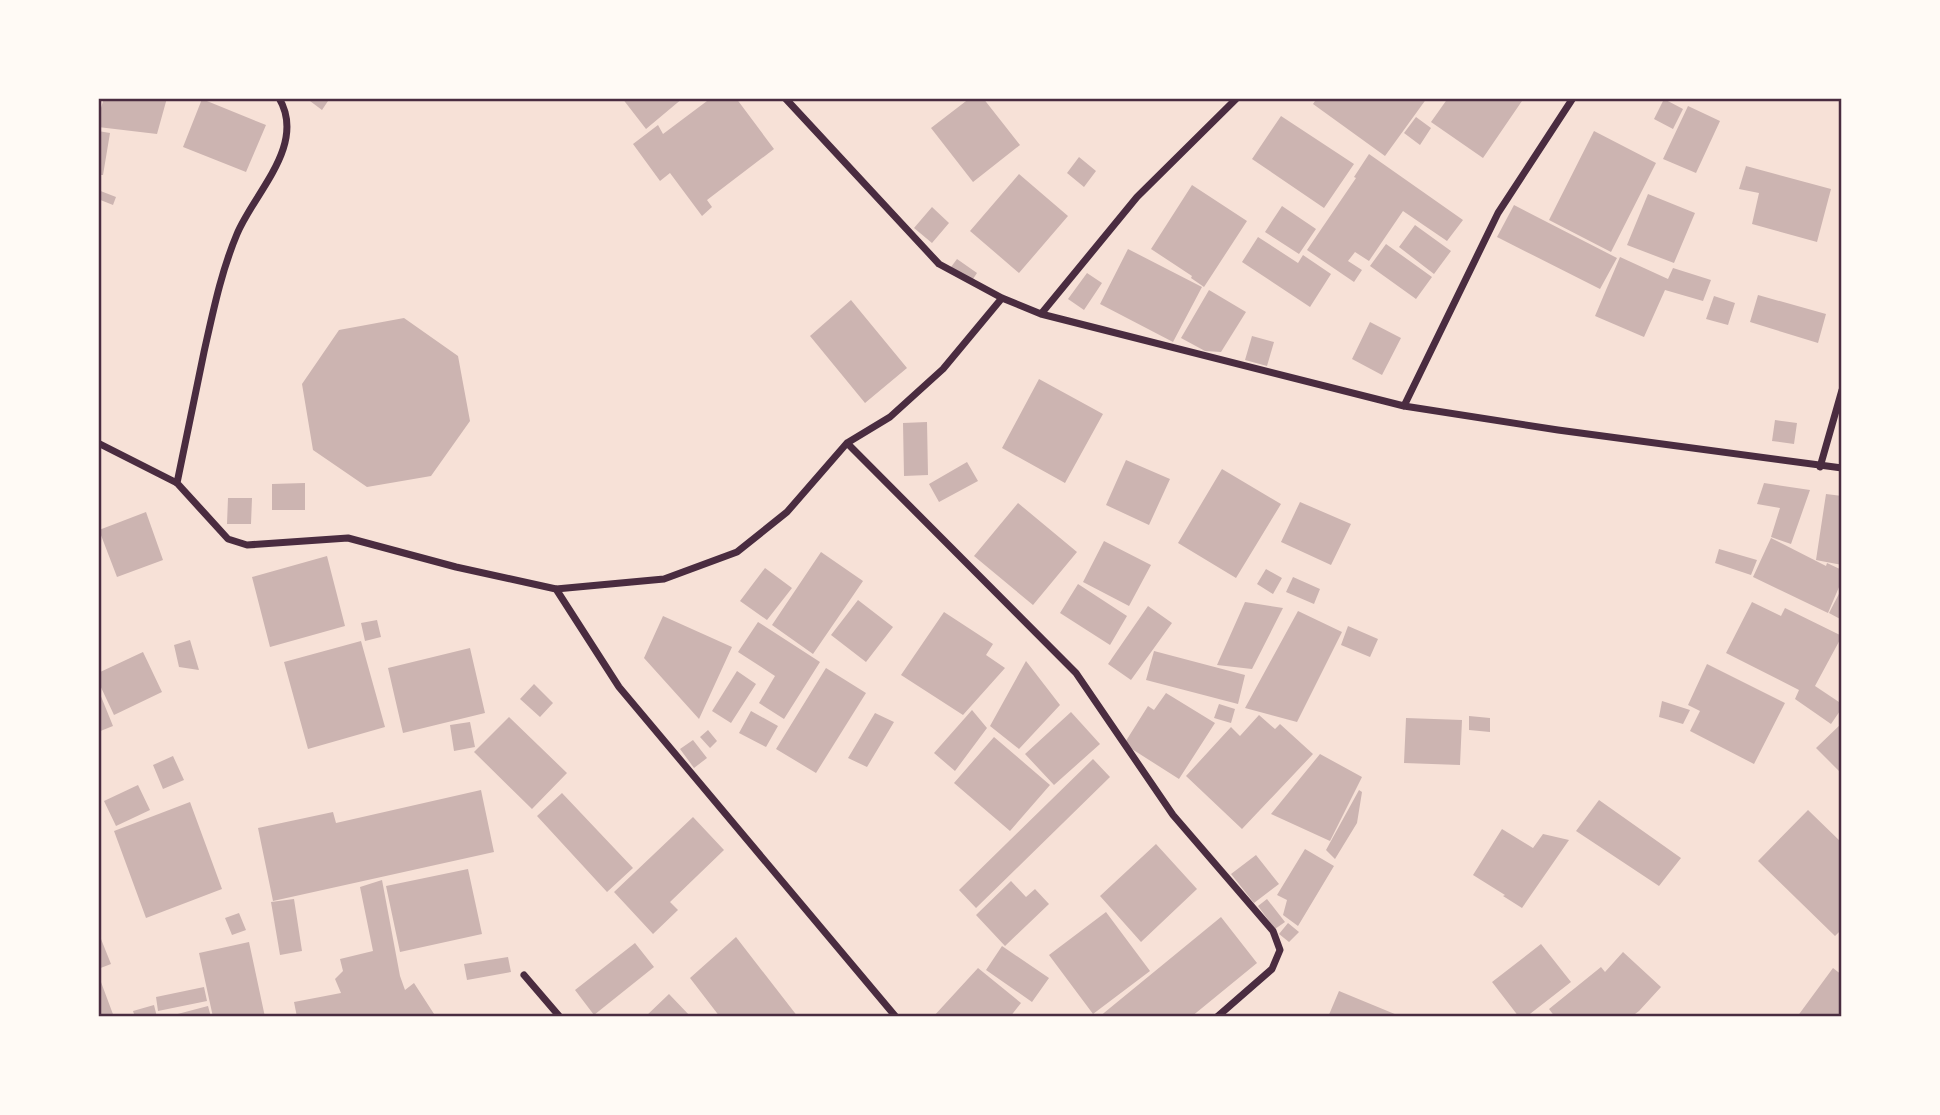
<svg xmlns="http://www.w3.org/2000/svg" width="1940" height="1115" viewBox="0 0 1940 1115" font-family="Arial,sans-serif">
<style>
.building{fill:#ccb4b1}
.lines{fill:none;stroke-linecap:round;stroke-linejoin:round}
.minor{stroke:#4a2c40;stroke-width:7}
.neatline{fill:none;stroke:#4a2c40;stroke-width:2.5}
</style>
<rect width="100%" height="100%" fill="#f7e1d7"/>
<path class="building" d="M 104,98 L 167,98 L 157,134 L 98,127 L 98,118 Z
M 306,98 L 330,98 L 322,110 Z
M 622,98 L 683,98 L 646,129 Z
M 711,98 L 736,98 L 774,149 L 707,200 L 712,207 L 702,216 L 670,173 L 660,181 L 633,144 L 658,125 L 663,134 Z
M 970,98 L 983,98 L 1020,145 L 973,182 L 931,128 Z
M 1317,98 L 1427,98 L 1385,156 L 1313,104 Z
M 1448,98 L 1524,98 L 1483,158 L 1431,122 Z
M 202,99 L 266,125 L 246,172 L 183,147 Z
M 1664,99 L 1683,109 L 1673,129 L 1654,119 Z
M 1688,106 L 1720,121 L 1696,173 L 1663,159 Z
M 1281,116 L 1354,164 L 1324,208 L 1252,159 Z
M 1416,117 L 1431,128 L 1420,145 L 1404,133 Z
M 98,131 L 110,133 L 103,175 L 98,175 Z
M 1594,131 L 1656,163 L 1611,252 L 1549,220 Z
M 1369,154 L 1463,220 L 1447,241 L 1403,211 L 1369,261 L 1355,252 L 1348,261 L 1362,270 L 1354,282 L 1307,250 L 1356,178 L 1354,177 Z
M 1079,157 L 1096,171 L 1084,187 L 1067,173 Z
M 1746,166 L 1831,189 L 1817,242 L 1752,224 L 1759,193 L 1739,189 Z
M 1019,174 L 1068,216 L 1019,273 L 970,231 Z
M 1192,185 L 1247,221 L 1204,287 L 1191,278 L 1192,276 L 1151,249 Z
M 98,190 L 116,197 L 113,205 L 98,199 Z
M 1648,194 L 1695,213 L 1674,263 L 1627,245 Z
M 1514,205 L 1617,258 L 1600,289 L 1497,237 Z
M 1282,206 L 1316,229 L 1299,254 L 1265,232 Z
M 932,207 L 949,223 L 932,243 L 914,228 Z
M 1415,225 L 1451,251 L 1434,274 L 1399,247 Z
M 1258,237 L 1298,263 L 1303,255 L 1331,274 L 1310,307 L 1242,262 Z
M 1386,244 L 1432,277 L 1416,299 L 1370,266 Z
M 1128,249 L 1202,287 L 1173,342 L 1100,304 Z
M 1620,257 L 1668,279 L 1673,268 L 1711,280 L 1703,301 L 1665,290 L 1644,337 L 1595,316 Z
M 957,259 L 977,273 L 971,282 L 951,267 Z
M 1087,273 L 1102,283 L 1084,310 L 1068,299 Z
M 1209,290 L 1246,312 L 1221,352 L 1205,351 L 1181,338 Z
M 1758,295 L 1826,314 L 1818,343 L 1750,322 Z
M 1714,296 L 1735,303 L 1728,325 L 1706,319 Z
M 851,300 L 907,368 L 865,403 L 810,336 Z
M 404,318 L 458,356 L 470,421 L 431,476 L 367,487 L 313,450 L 302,384 L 339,330 Z
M 1370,322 L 1401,338 L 1382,375 L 1352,359 Z
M 1252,336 L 1274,342 L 1267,366 L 1245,360 Z
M 1039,379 L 1103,414 L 1065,483 L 1002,448 Z
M 1775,420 L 1797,423 L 1794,444 L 1772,441 Z
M 927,422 L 928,475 L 904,476 L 903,423 Z
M 1126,460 L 1170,479 L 1149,525 L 1106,505 Z
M 967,462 L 978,481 L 939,502 L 929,484 Z
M 1222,469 L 1281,504 L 1236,578 L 1178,543 Z
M 305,483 L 305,510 L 272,510 L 272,484 Z
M 1764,483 L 1810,490 L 1791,544 L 1771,537 L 1780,508 L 1757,504 Z
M 1826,494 L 1842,496 L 1842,565 L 1816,560 Z
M 228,498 L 252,498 L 251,524 L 227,524 Z
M 1300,502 L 1351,524 L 1331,565 L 1281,542 Z
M 1018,503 L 1077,552 L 1033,605 L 974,556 Z
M 146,512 L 163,560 L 117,577 L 99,530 Z
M 1771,538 L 1826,566 L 1827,563 L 1842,570 L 1842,580 L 1828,613 L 1753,577 Z
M 1104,541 L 1151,565 L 1129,606 L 1083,582 Z
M 1719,549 L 1757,560 L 1751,575 L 1715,563 Z
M 821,552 L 863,581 L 813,654 L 772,625 Z
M 327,556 L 345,626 L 270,647 L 252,577 Z
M 765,568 L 792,588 L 767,620 L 740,601 Z
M 1266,569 L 1282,578 L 1273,594 L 1257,584 Z
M 1293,577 L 1320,589 L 1314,604 L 1286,592 Z
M 1078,584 L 1127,616 L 1110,645 L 1060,613 Z
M 1842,588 L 1842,620 L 1829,613 Z
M 858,600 L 893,627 L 866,662 L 831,635 Z
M 1245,602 L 1283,608 L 1252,669 L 1217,665 Z
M 1752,602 L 1781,616 L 1785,608 L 1842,636 L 1815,686 L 1842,704 L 1842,708 L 1831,724 L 1795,699 L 1799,690 L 1726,653 Z
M 1148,606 L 1172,623 L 1131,680 L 1108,664 Z
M 1298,611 L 1342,632 L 1297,722 L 1245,708 Z
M 944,612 L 993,644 L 986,655 L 1005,668 L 963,715 L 901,675 Z
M 663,616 L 732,647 L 699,719 L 644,658 Z
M 377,620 L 381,637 L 365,641 L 361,623 Z
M 758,622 L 820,662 L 784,719 L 759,703 L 775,676 L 738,652 Z
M 1348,626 L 1378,639 L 1370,657 L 1341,645 Z
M 190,640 L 199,670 L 179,667 L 174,645 Z
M 361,641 L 385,727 L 308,749 L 284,662 Z
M 470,648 L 485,713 L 403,733 L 388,668 Z
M 1154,651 L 1245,675 L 1238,704 L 1146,680 Z
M 143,652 L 162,692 L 114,715 L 98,681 L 98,673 Z
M 1026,661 L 1060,705 L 1019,749 L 990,726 Z
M 1707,664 L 1785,703 L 1754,764 L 1690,731 L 1700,711 L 1688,705 Z
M 826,668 L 866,693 L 816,773 L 776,749 Z
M 737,671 L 756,684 L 731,723 L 712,711 Z
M 534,684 L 553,703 L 540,717 L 520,699 Z
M 98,689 L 113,726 L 98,732 Z
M 1166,693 L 1215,723 L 1179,779 L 1124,744 L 1148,706 L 1154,710 Z
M 1662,701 L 1690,710 L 1683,724 L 1659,717 Z
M 1219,704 L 1235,709 L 1231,723 L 1214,718 Z
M 972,710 L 987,728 L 955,771 L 934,753 Z
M 751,711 L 778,726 L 766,747 L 739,733 Z
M 1071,712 L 1100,744 L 1054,785 L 1025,754 Z
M 875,713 L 894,722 L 867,767 L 848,758 Z
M 1259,715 L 1275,729 L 1280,724 L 1313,754 L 1242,829 L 1186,776 L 1231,727 L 1240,736 Z
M 1469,716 L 1490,718 L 1490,732 L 1469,730 Z
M 509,717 L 567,773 L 532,809 L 474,752 Z
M 1406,718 L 1462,720 L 1460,765 L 1404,763 Z
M 470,722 L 475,747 L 454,751 L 450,725 Z
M 1842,723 L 1842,769 L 1840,772 L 1816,748 Z
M 708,730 L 717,741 L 710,748 L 700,737 Z
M 994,737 L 1050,785 L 1010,831 L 954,783 Z
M 693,740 L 707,758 L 694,768 L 680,749 Z
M 1320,754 L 1362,777 L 1330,841 L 1271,814 Z
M 173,756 L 184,780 L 163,789 L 153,765 Z
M 1093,759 L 1110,777 L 976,908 L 959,890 Z
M 138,785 L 150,810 L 116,826 L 104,801 Z
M 481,790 L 494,852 L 273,901 L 258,828 L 333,812 L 336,823 Z
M 1359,790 L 1362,792 L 1357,823 L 1335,859 L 1326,850 Z
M 562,793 L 633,868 L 607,892 L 537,816 Z
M 1599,800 L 1681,858 L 1659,886 L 1576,831 Z
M 190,802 L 222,889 L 146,918 L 114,831 Z
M 1808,810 L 1842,843 L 1842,929 L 1835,936 L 1758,861 Z
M 693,817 L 724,850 L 670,902 L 678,910 L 653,934 L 614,892 Z
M 1502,829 L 1533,848 L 1543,834 L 1569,840 L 1522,908 L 1503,896 L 1505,895 L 1473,875 Z
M 1156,844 L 1197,889 L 1141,942 L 1100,896 Z
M 1305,849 L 1334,866 L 1298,926 L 1283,915 L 1287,900 L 1277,895 Z
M 1256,855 L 1279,884 L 1254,903 L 1231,874 Z
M 468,869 L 482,934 L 400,952 L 386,886 Z
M 382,880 L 400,976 L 405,990 L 414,983 L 436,1017 L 297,1017 L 294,1002 L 341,993 L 335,979 L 343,971 L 340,959 L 373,951 L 360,887 Z
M 1011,881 L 1026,897 L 1035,889 L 1049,904 L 1005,946 L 976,915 Z
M 294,899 L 302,951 L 280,955 L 271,902 Z
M 1267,899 L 1285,922 L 1275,929 L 1258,906 Z
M 1106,912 L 1150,971 L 1093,1014 L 1049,955 Z
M 239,913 L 246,930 L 232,935 L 225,918 Z
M 1221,917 L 1257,963 L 1191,1017 L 1099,1017 Z
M 1288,923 L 1299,932 L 1289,942 L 1279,934 Z
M 736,937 L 798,1017 L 720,1017 L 690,978 Z
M 101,939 L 111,964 L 98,969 L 98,940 Z
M 249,942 L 265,1017 L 213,1017 L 199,953 Z
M 635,943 L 654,967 L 594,1015 L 575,990 Z
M 1541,944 L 1571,982 L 1526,1017 L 1519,1017 L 1492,982 Z
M 1002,946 L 1049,978 L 1032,1002 L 986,970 Z
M 1623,952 L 1661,987 L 1639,1011 L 1631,1017 L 1555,1017 L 1549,1009 L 1601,967 L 1605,972 Z
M 508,957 L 511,972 L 467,980 L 464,964 Z
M 978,968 L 1021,1003 L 1010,1017 L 933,1017 Z
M 1833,968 L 1842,975 L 1842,1017 L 1797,1017 Z
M 98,974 L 114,1017 L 98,1017 Z
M 204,987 L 207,1001 L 158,1011 L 156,997 Z
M 1339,991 L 1402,1017 L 1328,1017 Z
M 669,994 L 691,1017 L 645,1017 Z
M 154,1005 L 157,1017 L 135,1017 L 133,1011 Z
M 208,1006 L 211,1017 L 171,1017 L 170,1016 Z"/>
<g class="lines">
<path class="minor" d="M 785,98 L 939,264 L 1002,298 L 1041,314 L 1404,406 L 1558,430 L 1842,468
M 1041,314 L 1137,197 L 1237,98
M 1404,406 L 1498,213 L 1573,98
M 98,443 L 177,483 L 228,539 L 247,545 L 348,538 L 456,567 L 556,589 L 664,579 L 737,552 L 787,512 L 847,443 L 890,417 L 943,369 L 1002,298
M 847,443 L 1076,673 L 1173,815 L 1273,931 L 1280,950 L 1272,969 L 1217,1017
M 1820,467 L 1842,390
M 177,483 C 186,439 195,396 204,352 C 213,312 221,272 237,234 C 254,193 307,145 279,98
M 556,589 L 619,687 L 896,1017
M 524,975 L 560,1017"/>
</g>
<rect width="1940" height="1115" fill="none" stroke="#fffaf5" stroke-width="200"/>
<rect x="100" y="100" width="1740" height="915" class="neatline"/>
</svg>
